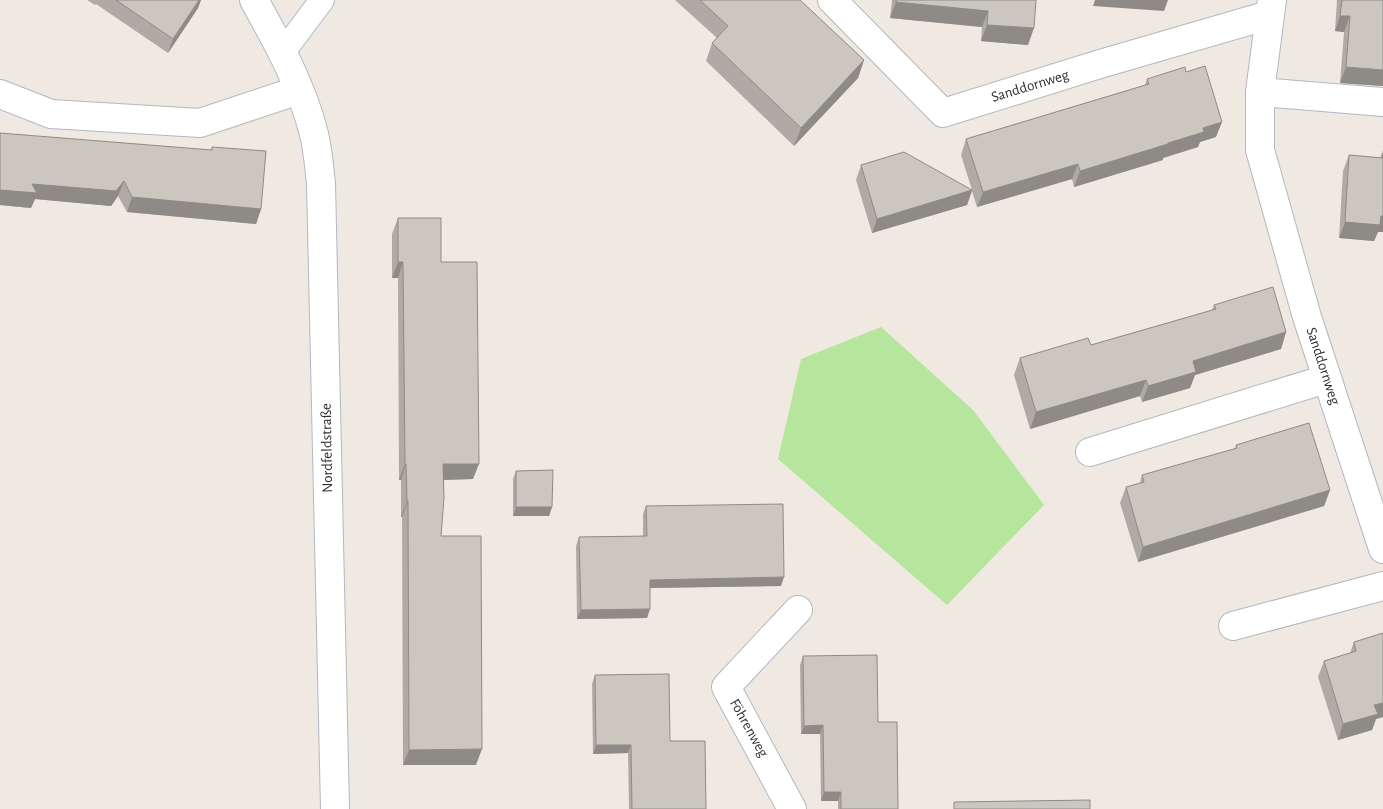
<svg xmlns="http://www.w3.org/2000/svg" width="1383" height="809" viewBox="0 0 1383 809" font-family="'Alegreya Sans',sans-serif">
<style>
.green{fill:#b6e59e}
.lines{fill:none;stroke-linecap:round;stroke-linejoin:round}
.lane-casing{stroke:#b4b7c1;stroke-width:26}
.street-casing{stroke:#b4b7c1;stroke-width:30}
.lane{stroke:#fff;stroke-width:24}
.street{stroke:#fff;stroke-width:28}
.wall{fill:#afaba4}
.shaded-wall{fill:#8e8b86}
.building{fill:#cbc7bf;stroke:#8e8b86}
.labels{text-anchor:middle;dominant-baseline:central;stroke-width:4;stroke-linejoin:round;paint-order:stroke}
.street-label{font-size:15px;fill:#2e2e2e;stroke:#fff}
</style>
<rect width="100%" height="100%" fill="#efe9e1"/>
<path class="green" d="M 881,327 L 973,410 L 1044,505 L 947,605 L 778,459 L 801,359 Z"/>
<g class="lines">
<g class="lane-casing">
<path id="lane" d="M 283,52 L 322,0"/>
</g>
<g class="street-casing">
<path id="street" d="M 254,0 C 278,43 302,86 314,134 C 318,150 319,167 321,183 L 335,809
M 832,0 L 943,113 L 1100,64 L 1269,15
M 1272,0 L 1260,92 L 1260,150 L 1307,317 L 1383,549
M 1260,92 L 1383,102
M 0,94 L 51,114 L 200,123 L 299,90
M 1090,452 L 1326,379
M 1233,626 L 1383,586
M 792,809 L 726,687 L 798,610"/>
</g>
<use href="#lane" class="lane"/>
<use href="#street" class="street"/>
</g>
<path class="wall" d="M 87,0 L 201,0 L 198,8 L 168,53 L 96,4 L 95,5 Z
M 675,0 L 800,0 L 864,60 L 858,78 L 794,146 L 706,61 L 712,43 L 717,38 Z
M 892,0 L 1036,0 L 1028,45 L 981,41 L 982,27 L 890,18 Z
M 1337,0 L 1383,0 L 1383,86 L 1340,83 L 1344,32 L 1335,31 Z
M 1186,72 L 1216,137 L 1200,142 L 1198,147 L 1163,158 L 1163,160 L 1074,187 L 1072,179 L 977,207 L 972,191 L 967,205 L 872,233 L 856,180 L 861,165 L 972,190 L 961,155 L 966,139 L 1145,85 L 1147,79 Z
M 212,147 L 261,209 L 256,224 L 127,212 L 118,196 L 111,206 L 35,199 L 31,208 L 0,205 L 211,150 Z
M 1383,150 L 1378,232 L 1374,241 L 1339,238 L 1343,171 L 1349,155 L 1380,158 Z
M 398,218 L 441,262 L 473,479 L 444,480 L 441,536 L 476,765 L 403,765 L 402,517 L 401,517 L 401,480 L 399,480 L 398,278 L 392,278 L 392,234 Z
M 1214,305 L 1286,332 L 1281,349 L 1195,375 L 1190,388 L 1142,402 L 1140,396 L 1030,429 L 1014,375 L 1020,358 L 1091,345 L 1212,310 Z
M 1236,445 L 1330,490 L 1324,506 L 1138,562 L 1120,503 L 1126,487 L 1140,483 L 1142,475 L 1235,449 Z
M 516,471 L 552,507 L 549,516 L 513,516 L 513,479 Z
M 646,506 L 781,586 L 650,588 L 647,618 L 577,619 L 576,546 L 579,537 L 643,536 L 643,514 Z
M 1383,633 L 1383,717 L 1376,719 L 1372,730 L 1338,740 L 1318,677 L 1324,661 L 1350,653 L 1354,642 Z
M 803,656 L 878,722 L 898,809 L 838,809 L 838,801 L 821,801 L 820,734 L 801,734 L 800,665 Z
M 595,675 L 670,741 L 706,809 L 629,809 L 628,753 L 593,754 L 592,684 Z"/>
<path class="shaded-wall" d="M 199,0 L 201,0 L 198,8 L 168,53 L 173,39 Z
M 1095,0 L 1168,0 L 1164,11 L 1093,6 Z
M 896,2 L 988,11 L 982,27 L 890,18 Z
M 1340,16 L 1350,16 L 1344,32 L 1335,31 Z
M 987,25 L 1034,28 L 1028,45 L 981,41 Z
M 864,60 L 858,78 L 794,146 L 801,128 Z
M 1346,67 L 1383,70 L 1383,86 L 1340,83 Z
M 1222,122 L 1216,137 L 1200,142 L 1198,147 L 1163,158 L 1163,160 L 1074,187 L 1080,171 L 1168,143 L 1203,128 Z
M 1078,164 L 1072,179 L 977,207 L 983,192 Z
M 124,181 L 118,196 L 111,206 L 35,199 L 31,208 L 0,205 L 0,190 L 32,184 Z
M 972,190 L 967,205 L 872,233 L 877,219 Z
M 132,197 L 261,209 L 256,224 L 127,212 Z
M 1381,216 L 1383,216 L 1383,232 L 1378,232 L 1374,241 L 1339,238 L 1345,222 Z
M 398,262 L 403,262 L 398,278 L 392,278 Z
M 1286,332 L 1281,349 L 1195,375 L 1190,388 L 1142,402 L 1148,386 L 1193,361 Z
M 1146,380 L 1140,396 L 1030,429 L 1036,412 Z
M 405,464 L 406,464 L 401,480 L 399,480 Z
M 443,464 L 479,464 L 473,479 L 438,480 Z
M 1330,490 L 1324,506 L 1138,562 L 1143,547 Z
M 407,501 L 408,501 L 402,517 L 401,517 Z
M 516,507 L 552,507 L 549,516 L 513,516 Z
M 784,577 L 781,586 L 647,588 L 650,580 Z
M 650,609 L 647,618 L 577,619 L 581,610 Z
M 1383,703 L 1383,717 L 1376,719 L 1372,730 L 1338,740 L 1343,724 L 1374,705 Z
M 823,725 L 820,734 L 801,734 L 804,726 Z
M 596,745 L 631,745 L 628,753 L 593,754 Z
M 482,749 L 476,765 L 403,765 L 409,750 Z
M 824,792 L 841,792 L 838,801 L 821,801 Z"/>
<path class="building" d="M 116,0 L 199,0 L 173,39 Z
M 700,0 L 800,0 L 864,60 L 801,128 L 712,43 L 728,26 Z
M 896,0 L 1036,0 L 1034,28 L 987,25 L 988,11 L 896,2 Z
M 1342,0 L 1383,0 L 1383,70 L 1346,67 L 1350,16 L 1340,16 Z
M 1205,66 L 1222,122 L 1203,128 L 1204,132 L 1168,143 L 1168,144 L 1080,171 L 1078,164 L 983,192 L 966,139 L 1149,84 L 1147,79 L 1185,67 L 1186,72 Z
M 0,133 L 212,150 L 212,147 L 266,151 L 261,209 L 132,197 L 124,181 L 116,191 L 32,184 L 37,193 L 0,190 Z
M 904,152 L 972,190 L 877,219 L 861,165 Z
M 1383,153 L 1383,216 L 1381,216 L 1380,225 L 1345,222 L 1349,155 L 1383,158 Z
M 398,218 L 441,218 L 441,262 L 477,262 L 479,464 L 443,464 L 444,498 L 441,536 L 481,536 L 482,749 L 409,750 L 408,501 L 407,501 L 406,464 L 405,464 L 403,262 L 398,262 Z
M 1273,287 L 1286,332 L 1193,361 L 1196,372 L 1148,386 L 1146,380 L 1036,412 L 1020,358 L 1088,338 L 1091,345 L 1216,309 L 1214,305 Z
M 1309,423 L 1330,490 L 1143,547 L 1126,487 L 1144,482 L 1142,475 L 1237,448 L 1236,445 Z
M 553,470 L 552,507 L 516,507 L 516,471 Z
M 783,504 L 784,577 L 650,580 L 650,609 L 581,610 L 579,537 L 647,536 L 646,506 Z
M 1383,633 L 1383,703 L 1374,705 L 1378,714 L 1343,724 L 1324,661 L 1356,651 L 1354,642 Z
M 877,655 L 878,722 L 897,722 L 898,809 L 841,809 L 841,792 L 824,792 L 823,725 L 804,726 L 803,656 Z
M 669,674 L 670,741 L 705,741 L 706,809 L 632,809 L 631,745 L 596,745 L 595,675 Z
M 1090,800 L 1090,809 L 954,809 L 954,802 Z"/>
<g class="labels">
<g class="street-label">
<text transform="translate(1030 86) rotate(-17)">Sanddornweg</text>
<text transform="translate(1323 366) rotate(72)">Sanddornweg</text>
<text transform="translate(327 448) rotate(-91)">Nordfeldstraße</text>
<text transform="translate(749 728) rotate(61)">Föhrenweg</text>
</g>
</g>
</svg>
